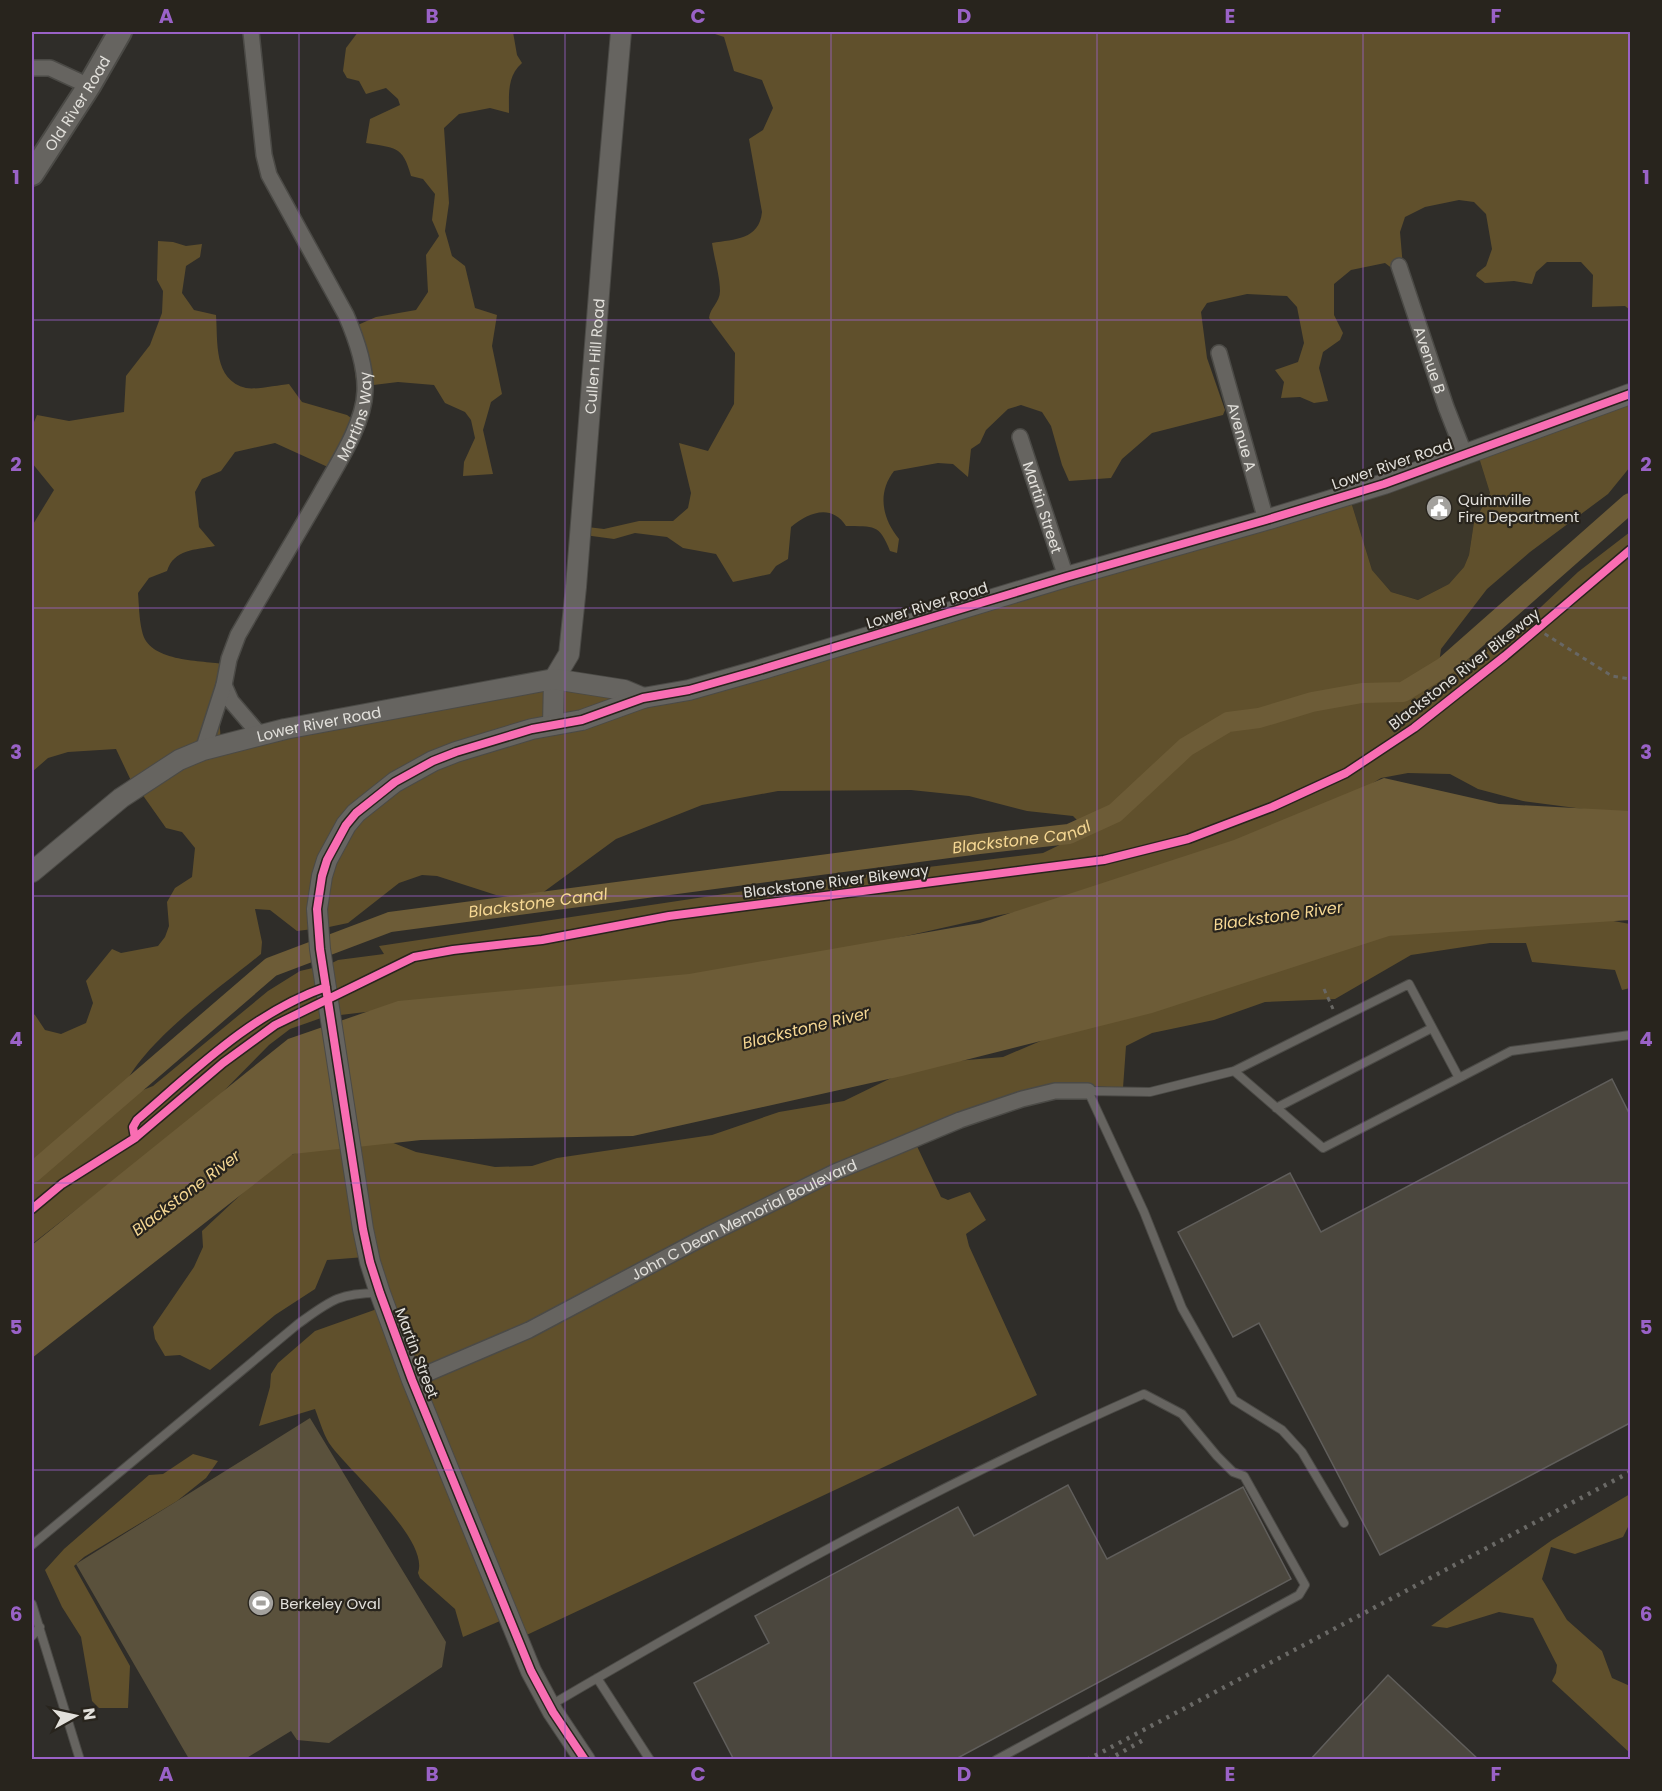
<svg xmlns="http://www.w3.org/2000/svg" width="1662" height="1791" viewBox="0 0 1662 1791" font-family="Poppins,sans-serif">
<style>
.built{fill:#3c372a}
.green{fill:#5a513c}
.forest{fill:#60502c;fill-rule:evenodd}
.water{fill:#6d5c37}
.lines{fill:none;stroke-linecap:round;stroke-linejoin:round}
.canal{stroke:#6d5c37;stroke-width:20}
.building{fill:#4b473e;stroke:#605e5b;stroke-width:1.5}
.service-casing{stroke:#4b4a46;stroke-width:10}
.minor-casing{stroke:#4b4a46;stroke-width:18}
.tertiary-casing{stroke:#4b4a46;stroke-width:22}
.secondary-casing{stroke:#4b4a46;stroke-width:26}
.path{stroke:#686764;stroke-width:3;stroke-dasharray:4.5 4.5;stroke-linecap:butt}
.service{stroke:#666460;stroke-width:8}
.minor{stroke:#666460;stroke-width:15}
.tertiary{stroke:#666460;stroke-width:20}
.secondary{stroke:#666460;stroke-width:22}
.rail{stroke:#6a6966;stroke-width:4.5;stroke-dasharray:3 6;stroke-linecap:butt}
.cycleway-casing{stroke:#28241d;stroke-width:11}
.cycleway{stroke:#f96db3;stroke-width:8}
.grid{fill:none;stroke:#9a62c7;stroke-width:1.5;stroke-opacity:0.55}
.labels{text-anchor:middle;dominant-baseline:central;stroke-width:4.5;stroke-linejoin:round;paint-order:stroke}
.street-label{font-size:15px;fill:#e2e0db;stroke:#28241d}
.poi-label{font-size:15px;fill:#e2e0db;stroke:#28241d;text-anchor:start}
.water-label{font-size:16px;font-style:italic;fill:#f5d793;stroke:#28241d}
.neatline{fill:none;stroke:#9a62c7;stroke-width:2}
.grid-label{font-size:20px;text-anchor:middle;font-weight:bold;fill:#9a62c7}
</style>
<rect width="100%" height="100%" fill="#2f2d29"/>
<path class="built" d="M 1476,448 L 1490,493 L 1474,522 L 1469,555 L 1464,567 L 1449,584 L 1418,600 L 1391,592 L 1372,570 L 1348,492 Z"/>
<path class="green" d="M 310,1418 L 446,1642 L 442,1667 L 329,1743 L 297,1740 L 291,1731 L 245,1759 L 189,1759 L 76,1564 Z"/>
<path class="forest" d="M 358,32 L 513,32 L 517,55 L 522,63 C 507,76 509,94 509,113 L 490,108 L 459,114 L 444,128 L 449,203 L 445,231 L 452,256 L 465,266 L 475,308 L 497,315 L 492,346 L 502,394 L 491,402 L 483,430 L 493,474 L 463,476 L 464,462 L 475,438 L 471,420 L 465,412 L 445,403 L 434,385 L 398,382 L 357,387 L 353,357 L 344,331 L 376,317 L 416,310 L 428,292 L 426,255 L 439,236 L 432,220 L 435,194 L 423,179 L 411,176 C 403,145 394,148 366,143 L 370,119 L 400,105 L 398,99 L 386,88 L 366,94 L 359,81 L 347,78 L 343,71 L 346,48 Z
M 687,32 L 1630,32 L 1630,310 L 1625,306 L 1592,307 L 1593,275 L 1581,262 L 1547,262 L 1536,272 L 1532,284 L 1514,281 L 1485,283 L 1476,276 L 1477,273 L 1486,266 L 1492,249 L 1486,214 L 1474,202 L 1459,200 L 1425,207 L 1405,217 L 1400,232 L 1403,267 L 1397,272 L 1385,263 L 1351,270 L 1334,284 L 1334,315 L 1343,333 L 1340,340 L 1323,352 L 1319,368 L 1328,401 L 1314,403 L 1300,397 L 1281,398 L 1284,382 L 1275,370 L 1298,362 L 1304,343 L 1297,307 L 1287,296 L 1247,294 L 1207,303 L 1201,312 L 1207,358 L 1225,410 L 1223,415 L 1152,433 L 1122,459 L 1111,478 L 1069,481 L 1062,465 L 1051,426 L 1042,412 L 1021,405 L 1008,409 L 986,430 L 980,443 L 971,449 L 968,477 L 953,464 L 938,463 L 894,471 C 877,493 882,518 899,539 L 897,553 L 890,551 C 879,523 874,527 846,526 C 831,503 808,513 791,527 L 788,559 L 776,566 L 770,574 L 733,582 L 716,554 L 683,548 L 667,537 L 635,533 L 614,539 L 577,534 L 579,526 L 604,529 L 639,521 L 673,521 L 688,508 L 691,493 L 679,443 L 708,451 L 734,404 L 735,353 L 709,318 C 710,308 720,302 720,291 C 720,276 714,258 712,243 C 735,239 759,240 762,212 L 749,139 L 763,130 L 773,108 L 762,80 L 734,71 L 724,37 L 709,32 Z
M 158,241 L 173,242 L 186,246 L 202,244 L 200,257 L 186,266 L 182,293 L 194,310 L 216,315 C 218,342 213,380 246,388 C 256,390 278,385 289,384 L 302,402 L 347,415 L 351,418 L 349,431 L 330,468 L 275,443 L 235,452 L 221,471 L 202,479 L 195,492 L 199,527 L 215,546 C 195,550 174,549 167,571 L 149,578 L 138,593 C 139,605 139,618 142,631 C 148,662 198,660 223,664 L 218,700 L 221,743 L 559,687 L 632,697 L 1348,492 L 1372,570 L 1391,592 L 1418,600 L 1449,584 L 1464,567 L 1469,555 L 1474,522 L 1490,493 L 1476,448 L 1630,393 L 1630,467 L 1608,494 L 1530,552 L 1487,589 L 1441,649 L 1438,671 L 1455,668 L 1524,623 L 1578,572 L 1630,532 L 1630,815 L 1523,801 L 1478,789 L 1450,774 L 1408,773 L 1381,778 L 1321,815 L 1084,900 L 1000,915 L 664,990 L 382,1010 L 324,1017 L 290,1029 L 269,1045 L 206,1109 L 32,1244 L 32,1013 L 35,1015 L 45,1030 L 61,1034 L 86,1023 L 93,1003 L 86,981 L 112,949 L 121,953 L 158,946 L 165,937 L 169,926 L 167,902 L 175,888 L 192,877 L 195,848 L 182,832 L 166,828 L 142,794 L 135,789 L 116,749 L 68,752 L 48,758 L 32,772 L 32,526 L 54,490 L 32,463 L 32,427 L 37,415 L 69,421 L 124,412 L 126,376 L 150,345 L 162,313 L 163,291 L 157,280 ZM 911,790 L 969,796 L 1027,811 L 1073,816 L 1080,823 L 1076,837 L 1043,853 L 798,883 L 379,946 L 384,954 L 338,960 L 320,969 L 317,967 L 300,971 L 268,991 L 153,1086 L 133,1094 L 122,1092 C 138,1045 222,986 261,954 L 262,942 L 255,909 L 270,910 L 297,931 L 329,927 L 348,923 L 399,883 L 422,875 L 437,876 L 496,895 L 534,899 L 616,839 L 702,805 L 778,791 Z
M 1586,916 L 1630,924 L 1630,988 L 1622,990 L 1615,970 L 1532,962 L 1526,943 L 1490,943 L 1411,955 L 1335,999 L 1265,1002 L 1214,1020 L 1152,1033 L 1126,1046 L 1123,1088 L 1091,1086 L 1024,1098 L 915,1142 L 941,1197 L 948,1200 L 970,1192 L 986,1220 L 966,1234 L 969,1246 L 1037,1395 L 516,1640 L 500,1621 L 463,1637 L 455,1609 L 420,1578 L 418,1573 C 430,1539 348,1471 329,1443 C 323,1433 319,1419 315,1409 L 259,1426 L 270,1387 L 271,1374 L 278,1363 L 315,1331 L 377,1309 L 365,1257 L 327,1260 L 315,1289 L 275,1315 L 210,1370 L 180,1355 L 165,1356 L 155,1339 L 153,1327 L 194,1267 L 203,1247 L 202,1231 L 279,1159 L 344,1137 L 376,1136 L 416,1152 L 495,1167 L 532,1166 L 557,1158 L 712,1135 L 779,1112 L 844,1101 L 920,1064 L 1003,1057 L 1085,1022 L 1293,945 Z
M 193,1454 L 218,1461 L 206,1478 L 177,1501 L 84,1557 L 74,1566 L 130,1666 L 128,1708 L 99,1708 L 92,1701 L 81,1637 L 62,1607 L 45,1570 L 64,1549 L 149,1475 L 163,1474 Z
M 1630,1494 L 1630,1523 L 1623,1537 L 1575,1554 L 1551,1547 L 1542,1579 L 1567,1620 L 1602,1651 L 1612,1678 L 1630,1686 L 1630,1753 L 1552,1681 L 1556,1673 L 1557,1665 L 1533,1618 L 1499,1612 L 1447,1628 L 1431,1626 L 1552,1540 Z"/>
<path class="water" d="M 1384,778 L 1499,804 L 1630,811 L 1630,920 L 1389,936 L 1152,1013 L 902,1076 L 633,1136 L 421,1140 L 293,1154 L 32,1358 L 32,1245 L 288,1039 L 398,1001 L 689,974 L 980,923 L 1234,840 Z"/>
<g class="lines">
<path class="canal" id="s1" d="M 32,1173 L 271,967 L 390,922 L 979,844 L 1069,834 L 1115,813 L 1186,747 L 1228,722 L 1259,718 L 1312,702 L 1362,693 L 1403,692 L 1444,667 L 1630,503"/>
</g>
<path class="building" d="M 1612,1079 L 1630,1115 L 1630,1423 L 1380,1555 L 1259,1323 L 1233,1337 L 1178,1232 L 1290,1173 L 1321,1232 Z
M 1068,1485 L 1107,1559 L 1243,1487 L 1291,1579 L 954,1760 L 734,1760 L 694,1683 L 769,1643 L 755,1616 L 958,1507 L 974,1536 Z
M 1388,1675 L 1479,1760 L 1310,1760 Z"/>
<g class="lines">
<g class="service-casing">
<path id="service" d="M 1234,1071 L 1409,984 L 1459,1078 L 1323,1148 L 1234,1071 L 1150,1092 L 1088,1091 L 1144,1212 L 1182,1308 L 1234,1400 L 1282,1430 L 1302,1452 L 1344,1523
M 1459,1078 L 1511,1051 L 1630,1035
M 1276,1108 L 1432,1028
M 32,1545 L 298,1324 C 330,1301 338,1293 378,1293
M 32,1604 L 80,1760
M 32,1636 L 40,1627
M 597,1678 L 650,1760
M 551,1705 C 744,1592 939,1484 1144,1394 L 1182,1414 L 1217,1456 L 1233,1472 L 1244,1476 L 1305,1585 L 1299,1595 L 996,1760"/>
</g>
<g class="minor-casing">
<g id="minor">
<path d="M 32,68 L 50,68 L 89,86"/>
<path id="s2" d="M 1399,266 L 1446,407 L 1464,453"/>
<path id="s3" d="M 1219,353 L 1266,520"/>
<path id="s4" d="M 1020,437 L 1066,577"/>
<path d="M 224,685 L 231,701 L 260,735"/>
<path id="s5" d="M 203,750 L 224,685 L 229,659 L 238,635 C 265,588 293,542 320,495 C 336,466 364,425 365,391 C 366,365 356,338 346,315 L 269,175 L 264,155 L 251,32"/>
<path id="s6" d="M 412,1380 L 529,1330 L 708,1235 L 835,1172 L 886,1151 L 960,1120 L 1022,1099 L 1055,1091 L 1088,1091"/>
</g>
</g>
<g class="tertiary-casing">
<g id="tertiary">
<path id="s7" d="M 553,725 L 554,679 L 569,654 L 576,587 L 605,217 L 621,32"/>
<path id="s8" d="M 32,872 L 121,798 L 179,760 L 203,750 L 285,729 L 554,679 L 624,690 L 643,698"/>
<path d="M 585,1760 L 553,1712 L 531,1671 L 412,1380 L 380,1293 L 370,1262 L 363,1229 L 320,949 L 317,909 L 322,876 L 327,860 L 346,825 L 356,813 L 395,782 L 433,761 L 456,752 L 532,729 L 582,720 L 643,698 L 689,690 L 756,671 L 1066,577 L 1266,520 L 1384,484 L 1630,394"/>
</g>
</g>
<g class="secondary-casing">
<g id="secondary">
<path id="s9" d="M 32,174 L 89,86 L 120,32"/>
</g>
</g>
<path class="path" d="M 1537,629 L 1612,676 L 1630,679
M 1324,989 L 1333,1009"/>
<use href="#service" class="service"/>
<use href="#minor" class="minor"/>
<use href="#tertiary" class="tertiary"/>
<use href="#secondary" class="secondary"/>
<path class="rail" d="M 1087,1760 L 1630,1472
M 1108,1760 L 1145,1739"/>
<g class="cycleway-casing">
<path id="cycleway" d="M 135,1138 L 133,1127 L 137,1120 C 195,1070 252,1013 326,987
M 32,1209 L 62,1184 L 135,1138 L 223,1063 L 275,1025 L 414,957 L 453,950 L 542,940 L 669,916 L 1104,860 L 1188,839 L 1272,807 L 1346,773 L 1414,728 L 1505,656 L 1630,550
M 585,1760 L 553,1712 L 531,1671 L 412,1380 L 380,1293 L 370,1262 L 363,1229 L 320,949 L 317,909 L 322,876 L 327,860 L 346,825 L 356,813 L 395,782 L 433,761 L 456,752 L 532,729 L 582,720 L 643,698 L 689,690 L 756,671 L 1066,577 L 1266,520 L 1384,484 L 1630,394"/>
</g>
<use href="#cycleway" class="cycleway"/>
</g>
<path class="grid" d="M 299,32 L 299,1760M 565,32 L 565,1760M 831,32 L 831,1760M 1097,32 L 1097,1760M 1363,32 L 1363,1760M 32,320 L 1630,320M 32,608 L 1630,608M 32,896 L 1630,896M 32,1183 L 1630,1183M 32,1470 L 1630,1470"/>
<defs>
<g id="civic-disc" transform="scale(1.35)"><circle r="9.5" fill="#a3a19d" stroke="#28241d"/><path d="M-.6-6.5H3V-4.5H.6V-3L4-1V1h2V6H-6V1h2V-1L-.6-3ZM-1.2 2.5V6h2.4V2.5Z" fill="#fff"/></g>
<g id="stadium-disc" transform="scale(1.35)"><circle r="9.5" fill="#a3a19d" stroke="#28241d"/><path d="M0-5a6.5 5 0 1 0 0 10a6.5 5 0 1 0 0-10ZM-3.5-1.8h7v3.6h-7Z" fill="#fff"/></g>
</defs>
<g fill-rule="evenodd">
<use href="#civic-disc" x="1439" y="508"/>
<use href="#stadium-disc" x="261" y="1603"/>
</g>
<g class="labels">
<g class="street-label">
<text stroke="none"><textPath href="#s9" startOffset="84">Old River Road</textPath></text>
<text stroke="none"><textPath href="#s7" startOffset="374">Cullen Hill Road</textPath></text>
<text stroke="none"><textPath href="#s2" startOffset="99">Avenue B</textPath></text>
<text stroke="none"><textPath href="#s5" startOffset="370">Martins Way</textPath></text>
<text stroke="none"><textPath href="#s3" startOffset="87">Avenue A</textPath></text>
<text transform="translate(1392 464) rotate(-19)">Lower River Road</text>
<text stroke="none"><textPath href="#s4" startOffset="74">Martin Street</textPath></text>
<text transform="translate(927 605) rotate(-17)">Lower River Road</text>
<text transform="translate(1464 669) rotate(-38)">Blackstone River Bikeway</text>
<text stroke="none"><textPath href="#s8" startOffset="330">Lower River Road</textPath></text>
<text transform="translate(836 881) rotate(-7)">Blackstone River Bikeway</text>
<text stroke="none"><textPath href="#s6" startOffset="369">John C Dean Memorial Boulevard</textPath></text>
<text transform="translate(417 1353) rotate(69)">Martin Street</text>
</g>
<g class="poi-label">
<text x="1458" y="499">Quinnville<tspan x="1458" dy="17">Fire Department</tspan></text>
<text x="280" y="1603">Berkeley Oval</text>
</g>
<g class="water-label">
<text stroke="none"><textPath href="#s1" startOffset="1080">Blackstone Canal</textPath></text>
<text stroke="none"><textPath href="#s1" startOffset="592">Blackstone Canal</textPath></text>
<text transform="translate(1278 916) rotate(-8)">Blackstone River</text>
<text transform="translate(806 1028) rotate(-14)">Blackstone River</text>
<text transform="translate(186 1193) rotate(-37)">Blackstone River</text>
</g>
</g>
<rect width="1662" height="1791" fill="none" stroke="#28241d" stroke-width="66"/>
<g transform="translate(75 1716) rotate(82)" stroke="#28241d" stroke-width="4.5" paint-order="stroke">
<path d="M0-4.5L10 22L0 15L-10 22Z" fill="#e2e0db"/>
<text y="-9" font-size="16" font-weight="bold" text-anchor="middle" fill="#e2e0db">N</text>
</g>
<rect x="33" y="33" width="1596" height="1725" class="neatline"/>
<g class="grid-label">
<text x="166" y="23">A</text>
<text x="432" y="23">B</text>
<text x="698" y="23">C</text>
<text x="964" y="23">D</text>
<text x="1230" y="23">E</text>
<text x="1496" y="23">F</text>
<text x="16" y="184">1</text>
<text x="1646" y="184">1</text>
<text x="16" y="471">2</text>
<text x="1646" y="471">2</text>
<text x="16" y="759">3</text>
<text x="1646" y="759">3</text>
<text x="16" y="1046">4</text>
<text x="1646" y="1046">4</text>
<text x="16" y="1334">5</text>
<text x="1646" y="1334">5</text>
<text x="16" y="1621">6</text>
<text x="1646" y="1621">6</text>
<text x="166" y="1781">A</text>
<text x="432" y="1781">B</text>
<text x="698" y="1781">C</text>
<text x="964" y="1781">D</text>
<text x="1230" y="1781">E</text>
<text x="1496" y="1781">F</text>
</g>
</svg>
